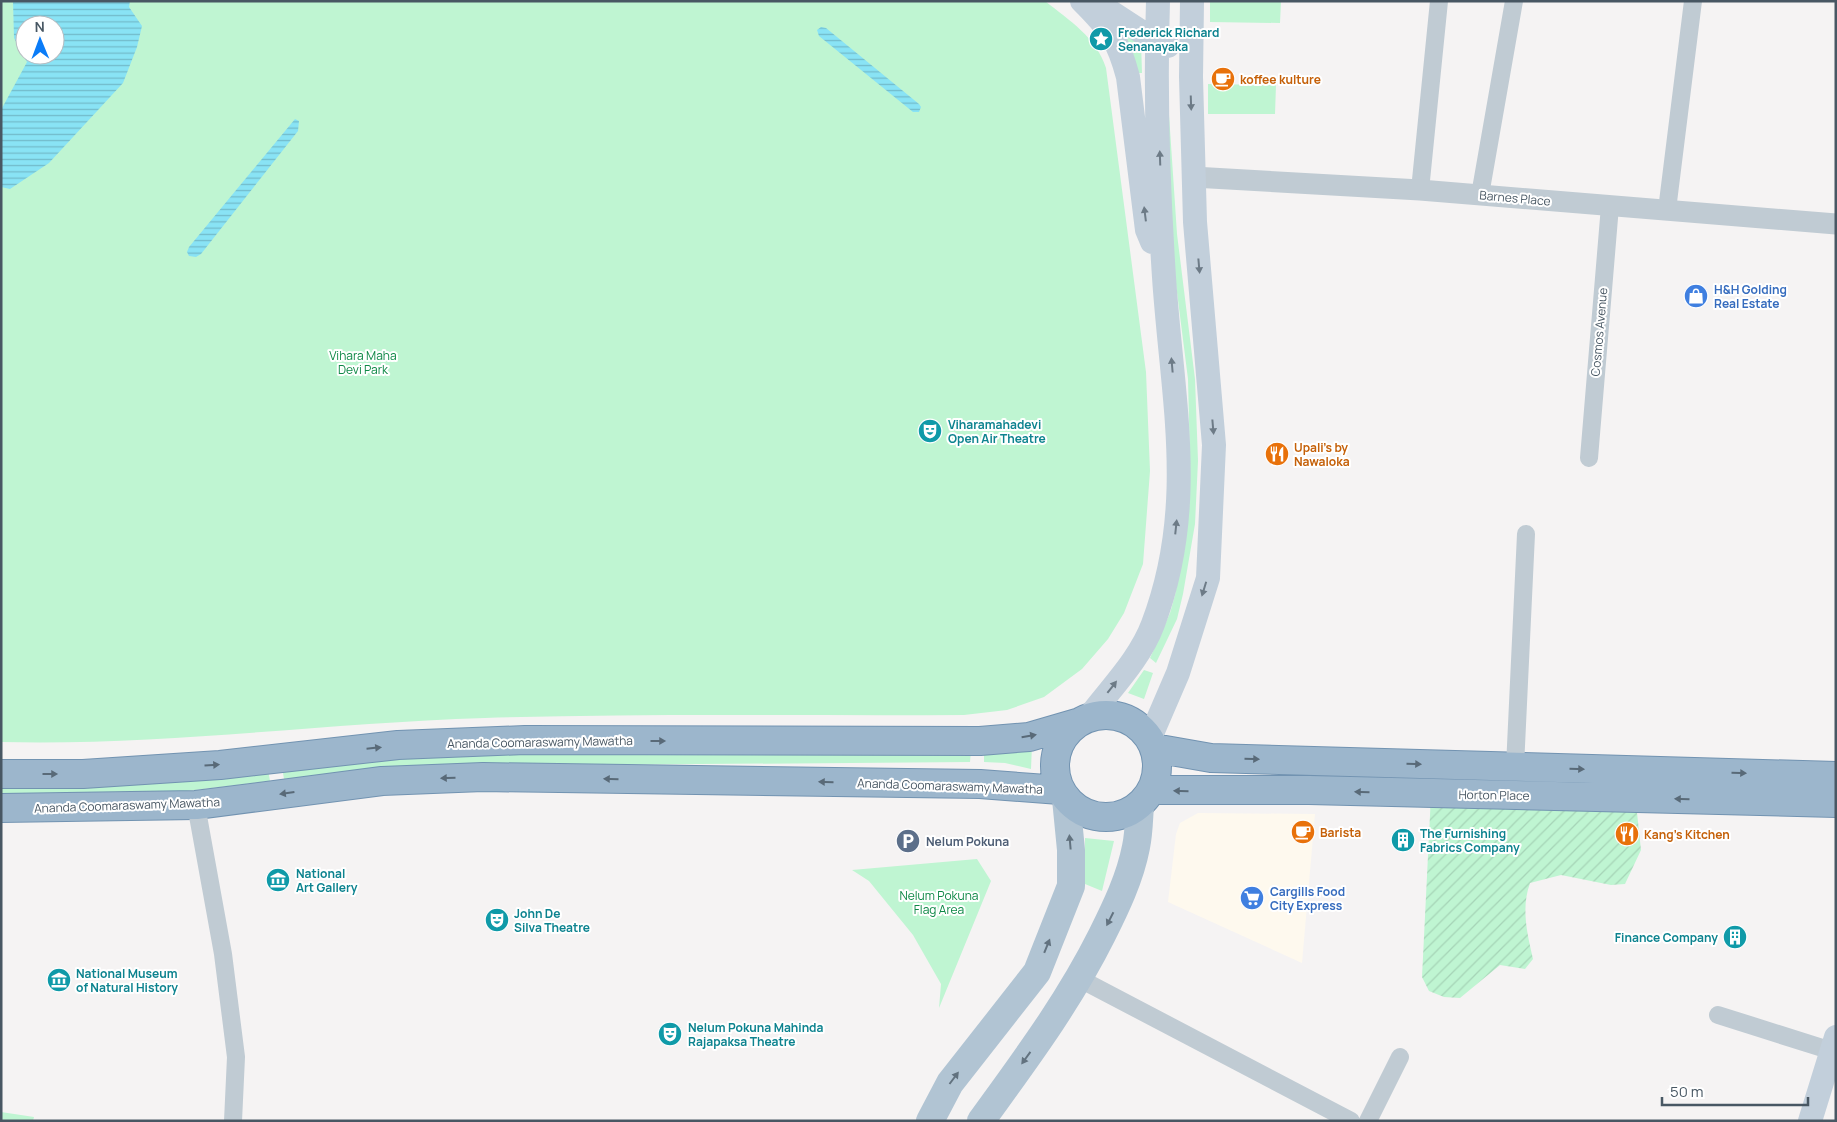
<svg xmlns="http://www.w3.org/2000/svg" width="1837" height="1122" viewBox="0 0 1837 1122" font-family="Manrope,sans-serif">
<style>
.commercial{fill:#fef9ee}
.green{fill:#bff5d2;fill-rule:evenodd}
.garden{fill:url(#garden-furrows)}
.water{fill:url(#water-rules);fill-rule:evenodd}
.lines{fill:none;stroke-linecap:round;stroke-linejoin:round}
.trunk-casing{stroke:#7293b1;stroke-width:30}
.minor{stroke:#c0cbd3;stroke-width:18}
.tertiary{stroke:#c0cbd3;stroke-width:21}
.secondary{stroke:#c2cfdb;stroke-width:24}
.primary{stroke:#b1c4d3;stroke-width:28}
.trunk{stroke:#9cb6cc;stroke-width:28}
.oneway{fill:#6d7b87}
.oneway2{fill:#596a78}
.oneway3{fill:#62727f}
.labels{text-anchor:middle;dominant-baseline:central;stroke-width:4;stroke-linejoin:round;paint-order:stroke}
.culture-label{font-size:12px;font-weight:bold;fill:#0d838f;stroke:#fff;text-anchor:start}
.food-label{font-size:12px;font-weight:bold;fill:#c56008;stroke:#fff;text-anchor:start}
.street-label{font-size:12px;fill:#485763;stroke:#fff}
.shop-label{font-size:12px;font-weight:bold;fill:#366cbe;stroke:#fff;text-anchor:start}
.park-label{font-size:12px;fill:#0e8846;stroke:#fff}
.service-label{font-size:12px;font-weight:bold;fill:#4e5e75;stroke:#fff;text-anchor:start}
</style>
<defs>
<pattern id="garden-furrows" width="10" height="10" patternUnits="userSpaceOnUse" patternTransform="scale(1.25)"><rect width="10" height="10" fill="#bff5d2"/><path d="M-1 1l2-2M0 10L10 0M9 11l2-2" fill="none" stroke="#a6d4b7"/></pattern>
<pattern id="water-rules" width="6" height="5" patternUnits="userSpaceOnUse" patternTransform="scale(1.25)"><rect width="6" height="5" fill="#89e3f5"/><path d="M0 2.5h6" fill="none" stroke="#72bbca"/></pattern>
</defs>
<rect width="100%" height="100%" fill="#f5f3f3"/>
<path class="commercial" d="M 1198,813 L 1315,814 L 1302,963 L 1168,902 L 1176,834 L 1180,823 Z"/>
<path class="green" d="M 1,1 L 1045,1 C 1070,21 1096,37 1106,68 L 1146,372 L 1150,471 L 1143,564 L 1124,613 L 1108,639 L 1082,669 L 1044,697 L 1007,710 L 964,715 C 804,716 644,713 485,718 C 323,723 163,746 1,742 ZM 25,25 L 55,25 L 55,55 L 25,55 Z
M 1210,1 L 1281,1 L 1280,23 L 1210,22 Z
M 1123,30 L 1141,42 L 1142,73 L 1133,73 Z
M 1208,84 L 1276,85 L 1275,114 L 1208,114 Z
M 1167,85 L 1177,234 L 1195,379 L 1198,461 L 1195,524 L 1183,594 L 1177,619 L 1156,663 L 1150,658 L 1170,613 L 1175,595 L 1184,548 L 1190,463 L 1188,379 L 1170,237 Z
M 1144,670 L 1153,673 L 1144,699 L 1128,693 Z
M 1032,745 L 1031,769 L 1005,763 L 984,762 L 984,751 Z
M 971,751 L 970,762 L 460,766 L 383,769 L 284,779 L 282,767 L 461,754 Z
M 268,770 L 270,781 L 153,795 L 1,795 L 1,782 Z
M 1085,838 L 1114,841 L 1102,891 L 1085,884 Z
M 977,859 L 991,881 L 939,1008 L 941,984 L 913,935 L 869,881 L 852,870 Z
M 1,1112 L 34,1117 L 33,1121 L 1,1121 Z"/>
<path class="garden" d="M 1431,795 L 1636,803 L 1641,850 L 1625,884 L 1611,885 L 1561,875 L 1530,883 C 1521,908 1527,933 1533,959 L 1525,969 L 1500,965 L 1460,998 L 1444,997 L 1429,991 L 1422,977 Z"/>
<path class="water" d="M 13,1 L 130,1 L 129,7 L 142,26 L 137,47 L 123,83 L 49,163 L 10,189 L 1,187 L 1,110 L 27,62 L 14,38 ZM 25,25 L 55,25 L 55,55 L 25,55 Z
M 821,27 L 826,28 L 919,104 L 921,107 L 919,112 L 913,112 L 819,36 L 817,30 Z
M 295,119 L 299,121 L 298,131 L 201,254 L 196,257 L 189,256 L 187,252 L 189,247 Z"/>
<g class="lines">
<g class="trunk-casing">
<path id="trunk" d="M1055 766a51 51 0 1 1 102 0a51 51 0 1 1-102 0Z
M 1154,748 L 1211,758 L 1836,776
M 1,774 L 83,774 L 220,765 L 398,745 L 525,740 L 980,741 L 1029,737 L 1077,723
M 1151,790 L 1309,790 L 1836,803
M 1,808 L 196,805 L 382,781 L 483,777 L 980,784 L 1060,790"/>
</g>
<path class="minor" d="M 1420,190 L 1439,1
M 1480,195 L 1514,1
M 1667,210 L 1693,1
M 1589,458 L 1610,206
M 1515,767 L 1526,534
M 196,805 L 223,954 L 236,1057 L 233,1121
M 1080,979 L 1351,1121
M 1718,1015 L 1832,1051
M 1368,1121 L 1400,1057"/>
<path class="tertiary" d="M 1193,177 L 1420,190 L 1836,224"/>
<path class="secondary" d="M 1082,1 C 1109,28 1118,39 1128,77 L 1147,230 L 1152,242
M 1097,3 L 1157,42 L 1168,46
M 1089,717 C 1111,688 1140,659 1153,624 C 1198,505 1172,399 1164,277 C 1158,186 1155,93 1158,1
M 1150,738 L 1178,673 L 1208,578 L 1209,556 L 1214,445 L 1195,222 L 1191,77 L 1192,1
M 1810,1121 L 1836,1037"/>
<path class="primary" d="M 930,1121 L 950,1083 L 1037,972 L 1071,886 L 1071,850 L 1066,799
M 981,1121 C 1025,1060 1068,1003 1102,935 C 1116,907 1130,878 1136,847 C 1139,833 1139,818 1140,805"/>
<use href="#trunk" class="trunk"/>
</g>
<defs><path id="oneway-solid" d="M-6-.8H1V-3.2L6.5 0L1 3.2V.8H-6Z" transform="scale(1.25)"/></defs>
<g class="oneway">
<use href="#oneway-solid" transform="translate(1191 103) rotate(88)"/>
<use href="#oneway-solid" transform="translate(1160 158) rotate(-92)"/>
<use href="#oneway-solid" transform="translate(1145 214) rotate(-97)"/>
<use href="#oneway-solid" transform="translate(1199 266) rotate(85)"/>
<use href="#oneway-solid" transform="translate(1172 365) rotate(-95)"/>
<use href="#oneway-solid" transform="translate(1213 427) rotate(85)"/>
<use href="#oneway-solid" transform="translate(1176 527) rotate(-84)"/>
<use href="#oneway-solid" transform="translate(1204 589) rotate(107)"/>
<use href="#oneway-solid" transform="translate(1112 687) rotate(-52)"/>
</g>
<g class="oneway2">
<use href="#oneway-solid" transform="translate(1029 736) rotate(-10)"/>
<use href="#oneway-solid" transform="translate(658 741)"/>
<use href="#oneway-solid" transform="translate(374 748) rotate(-6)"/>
<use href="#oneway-solid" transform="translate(1252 759) rotate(2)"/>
<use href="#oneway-solid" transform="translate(1414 764) rotate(2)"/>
<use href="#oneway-solid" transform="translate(212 765) rotate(-4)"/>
<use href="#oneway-solid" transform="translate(1577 769) rotate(2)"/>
<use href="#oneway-solid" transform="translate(1739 773) rotate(2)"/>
<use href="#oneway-solid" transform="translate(50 774)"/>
<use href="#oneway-solid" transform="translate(448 778) rotate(178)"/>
<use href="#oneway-solid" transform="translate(611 779) rotate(-179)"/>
<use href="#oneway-solid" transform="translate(826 782) rotate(-179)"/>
<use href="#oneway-solid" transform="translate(1181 791) rotate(-179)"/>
<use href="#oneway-solid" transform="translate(1362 792) rotate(-179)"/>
<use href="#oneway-solid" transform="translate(287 793) rotate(172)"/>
<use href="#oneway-solid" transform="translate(1682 799) rotate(-179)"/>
</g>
<g class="oneway3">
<use href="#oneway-solid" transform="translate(1070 842) rotate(-95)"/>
<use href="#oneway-solid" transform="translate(1110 919) rotate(117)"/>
<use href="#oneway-solid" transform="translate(1047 946) rotate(-68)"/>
<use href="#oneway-solid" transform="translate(1026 1058) rotate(126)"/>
<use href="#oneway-solid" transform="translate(954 1078) rotate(-53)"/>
</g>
<defs>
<g id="sight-disc" transform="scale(1.25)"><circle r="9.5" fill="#0f9aa8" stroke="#fff"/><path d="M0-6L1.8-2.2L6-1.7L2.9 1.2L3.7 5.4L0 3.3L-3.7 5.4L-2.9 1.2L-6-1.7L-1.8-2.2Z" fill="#fff"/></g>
<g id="cafe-disc" transform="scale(1.25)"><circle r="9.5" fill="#e8710a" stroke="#fff"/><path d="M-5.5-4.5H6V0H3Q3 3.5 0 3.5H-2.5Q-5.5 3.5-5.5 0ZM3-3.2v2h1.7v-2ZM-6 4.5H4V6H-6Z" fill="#fff"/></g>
<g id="shop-disc" transform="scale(1.25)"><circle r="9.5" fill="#3f7fe0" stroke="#fff"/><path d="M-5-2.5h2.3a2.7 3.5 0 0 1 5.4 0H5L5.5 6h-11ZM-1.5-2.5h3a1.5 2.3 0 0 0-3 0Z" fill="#fff"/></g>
<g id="theatre-disc" transform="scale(1.25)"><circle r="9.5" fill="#0f9aa8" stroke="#fff"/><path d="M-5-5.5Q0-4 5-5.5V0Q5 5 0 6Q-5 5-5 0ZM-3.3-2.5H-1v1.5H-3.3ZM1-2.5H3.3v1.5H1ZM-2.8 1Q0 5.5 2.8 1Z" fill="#fff"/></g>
<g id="restaurant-disc" transform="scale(1.25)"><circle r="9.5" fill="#e8710a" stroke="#fff"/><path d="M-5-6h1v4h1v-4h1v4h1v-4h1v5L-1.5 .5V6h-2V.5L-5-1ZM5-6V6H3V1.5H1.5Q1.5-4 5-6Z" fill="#fff"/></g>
<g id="building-disc" transform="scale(1.25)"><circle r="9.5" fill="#0f9aa8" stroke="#fff"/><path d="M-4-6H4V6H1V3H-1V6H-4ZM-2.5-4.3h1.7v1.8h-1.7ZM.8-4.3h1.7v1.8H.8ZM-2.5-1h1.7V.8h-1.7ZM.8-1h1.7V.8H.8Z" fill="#fff"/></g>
<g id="parking-disc" transform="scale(1.25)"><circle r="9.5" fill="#5c6f8a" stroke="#fff"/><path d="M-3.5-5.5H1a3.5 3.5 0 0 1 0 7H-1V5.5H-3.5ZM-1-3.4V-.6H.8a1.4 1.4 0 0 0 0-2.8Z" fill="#fff"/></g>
<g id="museum-disc" transform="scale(1.25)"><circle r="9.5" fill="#0f9aa8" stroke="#fff"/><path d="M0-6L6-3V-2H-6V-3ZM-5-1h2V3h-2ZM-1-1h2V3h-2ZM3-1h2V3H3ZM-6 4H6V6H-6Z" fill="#fff"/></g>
<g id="supermarket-disc" transform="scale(1.25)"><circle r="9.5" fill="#3f7fe0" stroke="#fff"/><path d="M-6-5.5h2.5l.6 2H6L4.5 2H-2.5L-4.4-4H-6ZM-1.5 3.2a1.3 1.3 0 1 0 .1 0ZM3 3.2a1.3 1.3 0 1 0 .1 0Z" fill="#fff"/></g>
</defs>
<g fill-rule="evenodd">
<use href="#sight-disc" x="1101" y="39"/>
<use href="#cafe-disc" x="1223" y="79"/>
<use href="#shop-disc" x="1696" y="296"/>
<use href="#theatre-disc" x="930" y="431"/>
<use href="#restaurant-disc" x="1277" y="454"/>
<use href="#cafe-disc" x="1303" y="832"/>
<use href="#restaurant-disc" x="1627" y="834"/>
<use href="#building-disc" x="1403" y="840"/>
<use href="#parking-disc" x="908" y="841"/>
<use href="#museum-disc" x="278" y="880"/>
<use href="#supermarket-disc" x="1252" y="898"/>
<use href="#theatre-disc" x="497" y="920"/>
<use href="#building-disc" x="1735" y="937"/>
<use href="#museum-disc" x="59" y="980"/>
<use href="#theatre-disc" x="670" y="1034"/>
</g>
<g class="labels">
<g class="culture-label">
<text x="1118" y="32">Frederick Richard<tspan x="1118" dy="14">Senanayaka</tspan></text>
<text x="948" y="424">Viharamahadevi<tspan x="948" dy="14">Open Air Theatre</tspan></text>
<text x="1420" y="833">The Furnishing<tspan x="1420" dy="14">Fabrics Company</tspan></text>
<text x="296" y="873">National<tspan x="296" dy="14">Art Gallery</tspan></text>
<text x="514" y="913">John De<tspan x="514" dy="14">Silva Theatre</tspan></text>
<text x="1718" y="937" text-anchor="end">Finance Company</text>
<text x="76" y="973">National Museum<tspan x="76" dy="14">of Natural History</tspan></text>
<text x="688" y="1027">Nelum Pokuna Mahinda<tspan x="688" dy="14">Rajapaksa Theatre</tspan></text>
</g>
<g class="food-label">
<text x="1240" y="79">koffee kulture</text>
<text x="1294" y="447">Upali's by<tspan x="1294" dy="14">Nawaloka</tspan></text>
<text x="1320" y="832">Barista</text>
<text x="1644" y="834">Kang's Kitchen</text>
</g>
<g class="street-label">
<text transform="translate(1515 198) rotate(5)">Barnes Place</text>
<text transform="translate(1599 332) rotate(-85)">Cosmos Avenue</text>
<text transform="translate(540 742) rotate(-1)">Ananda Coomaraswamy Mawatha</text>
<text transform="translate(950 786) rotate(2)">Ananda Coomaraswamy Mawatha</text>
<text transform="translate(1494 795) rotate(1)">Horton Place</text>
<text transform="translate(127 805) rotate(-2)">Ananda Coomaraswamy Mawatha</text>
</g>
<g class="shop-label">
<text x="1714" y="289">H&amp;H Golding<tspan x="1714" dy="14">Real Estate</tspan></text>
<text x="1270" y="891">Cargills Food<tspan x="1270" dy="14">City Express</tspan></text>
</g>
<g class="park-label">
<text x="363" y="355">Vihara Maha<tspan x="363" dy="14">Devi Park</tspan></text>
<text x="939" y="895">Nelum Pokuna<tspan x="939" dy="14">Flag Area</tspan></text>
</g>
<g class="service-label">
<text x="926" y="841">Nelum Pokuna</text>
</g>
</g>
<rect width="1837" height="1122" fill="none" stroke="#485763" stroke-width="5"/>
<g transform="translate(40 40) rotate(359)"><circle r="24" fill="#ffffff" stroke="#b6bcc1"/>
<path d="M0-4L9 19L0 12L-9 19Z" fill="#0a7cf8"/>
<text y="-8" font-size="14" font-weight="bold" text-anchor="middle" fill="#485763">N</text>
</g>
<path d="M1662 1097v8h146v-8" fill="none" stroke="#485763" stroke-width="2.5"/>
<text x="1670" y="1097" font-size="15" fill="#485763" stroke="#ffffff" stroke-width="4" paint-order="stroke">50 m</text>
</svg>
